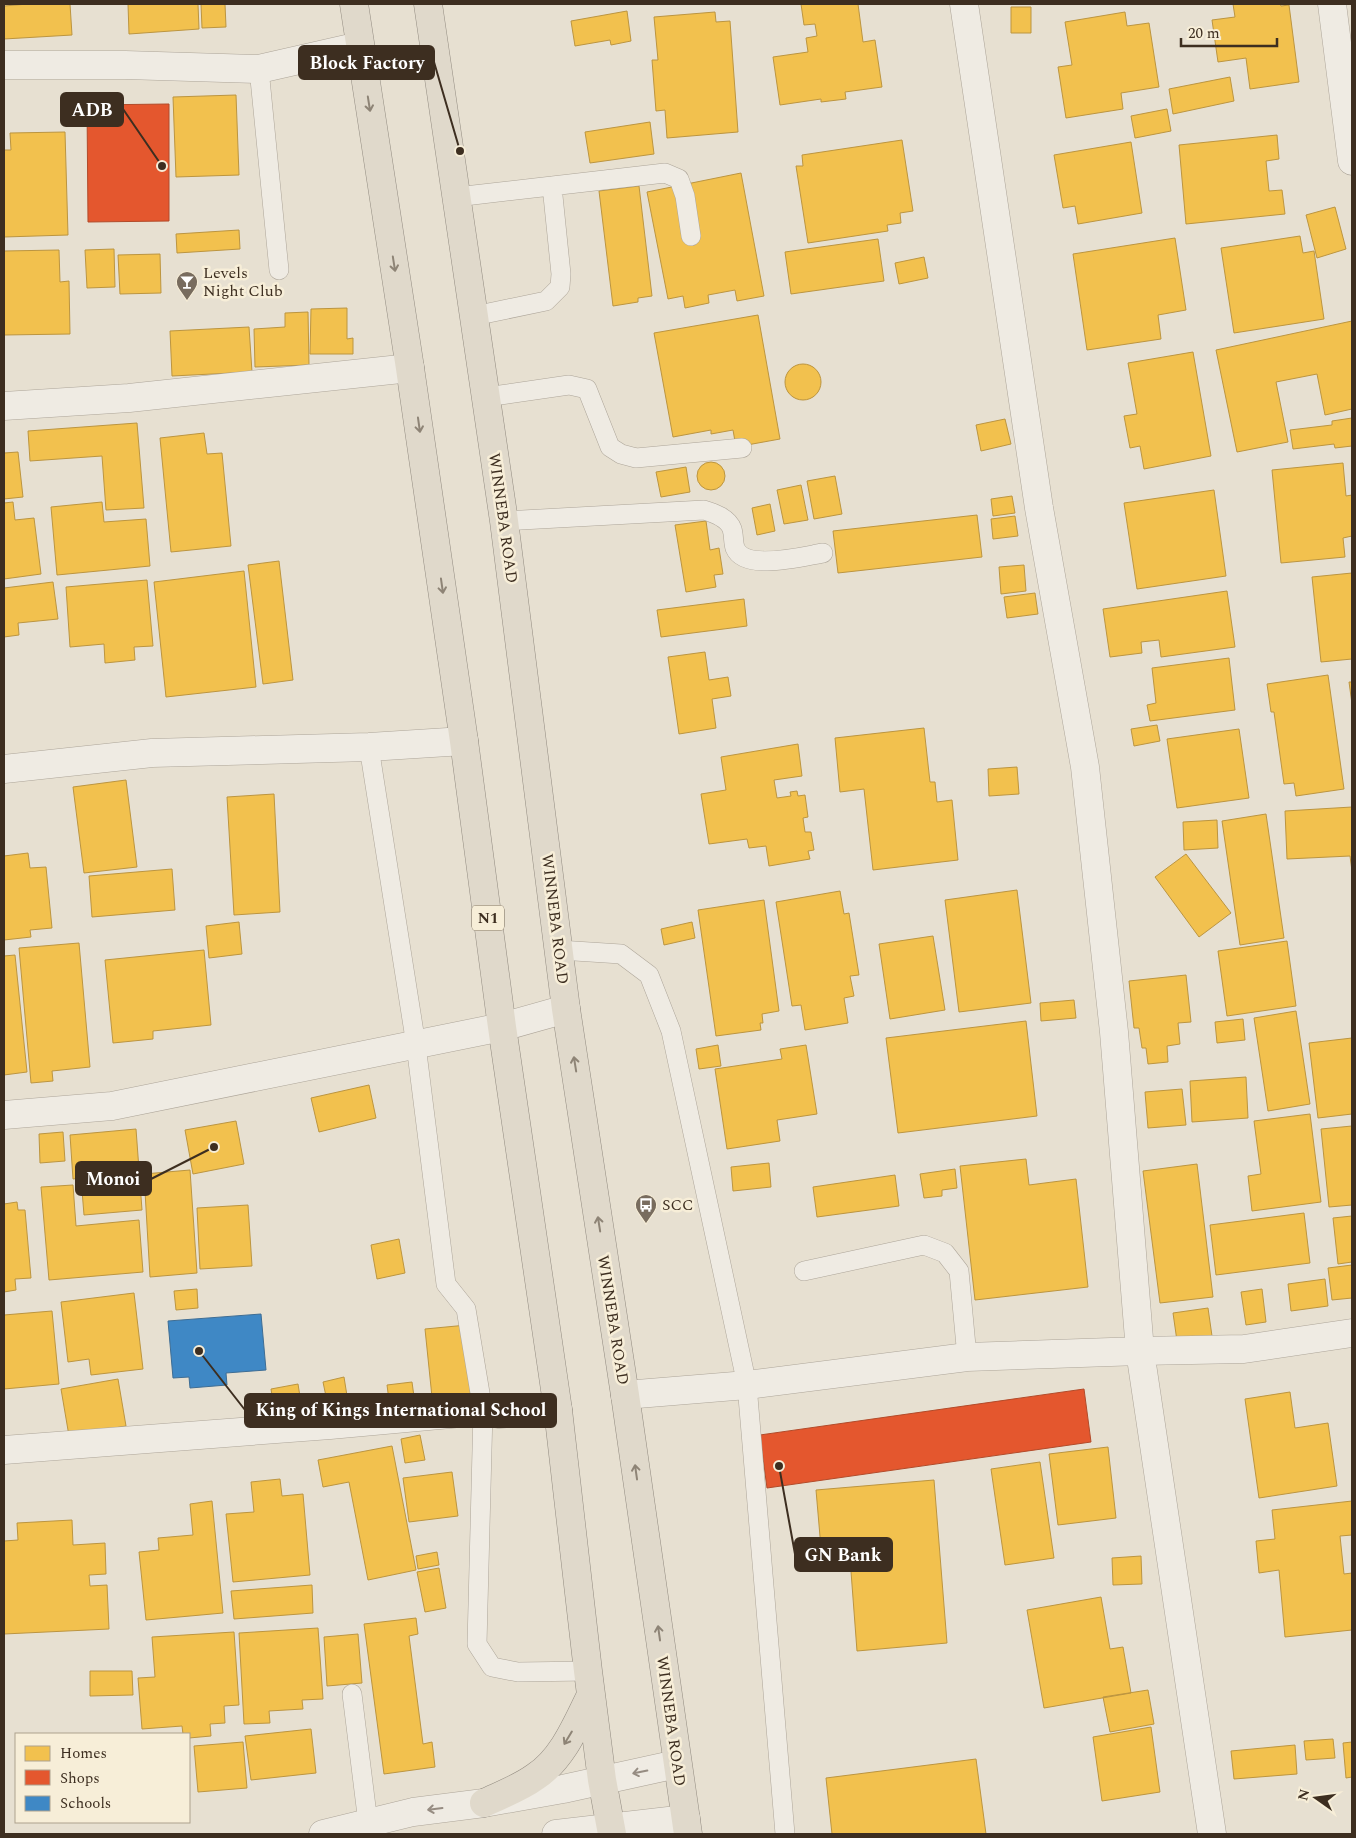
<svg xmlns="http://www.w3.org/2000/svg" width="1356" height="1838" viewBox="0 0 1356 1838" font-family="Spectral,serif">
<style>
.homes{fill:#f2c14e;stroke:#bc9540}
.shops{fill:#e4572e;stroke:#b24b2a}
.schools{fill:#3f88c5;stroke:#3e6d94}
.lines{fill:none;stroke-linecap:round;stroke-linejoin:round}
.service-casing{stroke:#ada599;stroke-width:20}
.minor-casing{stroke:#ada599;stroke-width:29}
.tertiary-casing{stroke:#ada599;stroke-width:29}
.trunk-casing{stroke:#928b80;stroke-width:29}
.service{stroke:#efebe3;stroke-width:19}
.minor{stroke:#efebe3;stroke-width:28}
.tertiary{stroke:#efebe3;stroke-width:28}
.trunk{stroke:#e0d9cb;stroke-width:28}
.oneway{stroke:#8e8476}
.oneway2{stroke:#968c82}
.labels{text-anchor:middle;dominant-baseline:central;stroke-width:5;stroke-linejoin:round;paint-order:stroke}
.shield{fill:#f7eed8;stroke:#756857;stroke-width:1}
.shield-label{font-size:15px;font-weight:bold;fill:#3d2e20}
.poi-label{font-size:16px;fill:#3d2e20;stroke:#f7eed8;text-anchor:start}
.street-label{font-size:16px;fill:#3d2e20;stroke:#f7eed8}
.leader{fill:none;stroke:#3d2e20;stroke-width:2}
.callout-dot{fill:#3d2e20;stroke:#f7eed8;stroke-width:2}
.callout{fill:#3d2e20;stroke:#3d2e20;stroke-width:2}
.callout-label{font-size:18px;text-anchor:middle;font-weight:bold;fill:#fff}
</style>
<rect width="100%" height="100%" fill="#e7e0d1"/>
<path class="homes" d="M 28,4 L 70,4 L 72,35 L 4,39 L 4,6 Z
M 128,4 L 198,4 L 199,29 L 129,34 Z
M 201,4 L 225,4 L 226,27 L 202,28 Z
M 801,4 L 858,4 L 863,42 L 875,40 L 882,87 L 845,92 L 846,99 L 821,102 L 821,99 L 780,105 L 773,57 L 808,52 L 806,38 L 817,36 L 815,24 L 804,25 Z
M 1233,4 L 1280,4 L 1281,6 L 1289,5 L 1299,82 L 1250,89 L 1246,58 L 1218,62 L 1212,20 L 1235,17 Z
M 1011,7 L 1031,7 L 1031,33 L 1011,33 Z
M 627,11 L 631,41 L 611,45 L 610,40 L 575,46 L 571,21 Z
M 715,12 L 716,22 L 730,21 L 738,132 L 667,138 L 665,110 L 656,111 L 652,60 L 658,60 L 654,17 Z
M 1125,12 L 1127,26 L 1149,23 L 1159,87 L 1121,93 L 1123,109 L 1066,118 L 1058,67 L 1072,65 L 1065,22 Z
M 1230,77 L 1234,101 L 1173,114 L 1169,89 Z
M 236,95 L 239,175 L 176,177 L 173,97 Z
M 1167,109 L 1171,131 L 1135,138 L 1131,116 Z
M 650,122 L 654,154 L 590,163 L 585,132 Z
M 65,132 L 68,235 L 4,237 L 4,150 L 11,150 L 10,133 Z
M 1277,135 L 1279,159 L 1266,161 L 1269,191 L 1282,190 L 1285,214 L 1186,224 L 1179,145 Z
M 902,140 L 913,211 L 900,213 L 901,223 L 887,225 L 888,231 L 808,243 L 796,166 L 803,166 L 802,155 Z
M 1131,142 L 1142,213 L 1078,224 L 1075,206 L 1063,208 L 1054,155 Z
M 741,173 L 764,296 L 737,301 L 735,290 L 708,295 L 709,303 L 685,308 L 683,296 L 668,299 L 647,192 Z
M 639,186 L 652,296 L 638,298 L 638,302 L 613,306 L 599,191 Z
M 1335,207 L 1346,249 L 1317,258 L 1306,215 Z
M 239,230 L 240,249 L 177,253 L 176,234 Z
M 1300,236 L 1303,253 L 1314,251 L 1324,319 L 1234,333 L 1221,248 Z
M 1175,238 L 1186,310 L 1158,315 L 1161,339 L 1087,350 L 1073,254 Z
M 878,239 L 884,281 L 791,294 L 785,252 Z
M 114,249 L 115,287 L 87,288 L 85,250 Z
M 59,250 L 60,282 L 69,281 L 70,334 L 4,335 L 4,251 Z
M 160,254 L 161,293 L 120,294 L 118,255 Z
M 924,257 L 928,278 L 899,284 L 895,263 Z
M 347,308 L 347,339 L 353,338 L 353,354 L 310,354 L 311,309 Z
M 308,312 L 309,365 L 255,367 L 254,329 L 285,327 L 285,313 Z
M 758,315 L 780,439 L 736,447 L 733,430 L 711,434 L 711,430 L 673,437 L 654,333 Z
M 1352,321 L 1352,409 L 1325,415 L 1317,374 L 1276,382 L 1288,442 L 1237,452 L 1216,350 Z
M 249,327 L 252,372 L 172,376 L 170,331 Z
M 1193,352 L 1211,456 L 1144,469 L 1140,446 L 1130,448 L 1124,416 L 1137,414 L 1128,363 Z
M785 382a18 18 0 1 1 36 0a18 18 0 1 1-36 0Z
M 1352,418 L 1352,446 L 1335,448 L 1334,444 L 1293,449 L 1290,430 L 1332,425 L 1332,421 Z
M 1005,419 L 1011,444 L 981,451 L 976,425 Z
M 137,423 L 144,508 L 106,510 L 102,456 L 30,461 L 28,431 Z
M 204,433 L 207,454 L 222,453 L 231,546 L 171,552 L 160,438 Z
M 18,452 L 23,497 L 4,499 L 4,453 Z
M697 476a14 14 0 1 1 28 0a14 14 0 1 1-28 0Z
M 1343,463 L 1346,496 L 1352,495 L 1352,536 L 1343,538 L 1345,557 L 1281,563 L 1272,470 Z
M 686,467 L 690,492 L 661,497 L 656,472 Z
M 835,476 L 842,514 L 814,519 L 807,481 Z
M 801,485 L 808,520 L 784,524 L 777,490 Z
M 1214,490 L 1226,576 L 1137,589 L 1124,503 Z
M 1012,496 L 1015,513 L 993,516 L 991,499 Z
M 13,502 L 15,520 L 34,518 L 41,574 L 4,579 L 4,503 Z
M 102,502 L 104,522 L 146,519 L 150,566 L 57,575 L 51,507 Z
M 770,504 L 775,531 L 757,535 L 752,508 Z
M 977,515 L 982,557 L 838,573 L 833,531 Z
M 1015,516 L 1018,536 L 993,539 L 991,519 Z
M 706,521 L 710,550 L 719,548 L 723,574 L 714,575 L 716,587 L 686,592 L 675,525 Z
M 279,561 L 293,680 L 263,684 L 248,565 Z
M 1024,565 L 1026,591 L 1001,594 L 999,567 Z
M 244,571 L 256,687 L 166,697 L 154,582 Z
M 1352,573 L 1352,659 L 1321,662 L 1312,577 Z
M 147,580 L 153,646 L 134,647 L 135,660 L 105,663 L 104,644 L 70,647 L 66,587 Z
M 53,582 L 58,619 L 18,623 L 19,635 L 4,637 L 4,588 Z
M 1227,591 L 1235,647 L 1161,657 L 1159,640 L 1141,642 L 1142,653 L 1110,657 L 1103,609 Z
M 1035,593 L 1038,614 L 1007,618 L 1004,597 Z
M 744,599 L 747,626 L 661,637 L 657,610 Z
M 705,652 L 709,680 L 728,677 L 731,696 L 712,699 L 716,728 L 679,734 L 668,657 Z
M 1229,658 L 1235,710 L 1150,721 L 1147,705 L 1156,703 L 1152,668 Z
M 1328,675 L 1344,789 L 1296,796 L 1294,783 L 1284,784 L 1274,712 L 1271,712 L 1267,684 Z
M 1349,682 L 1352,682 L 1352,704 Z
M 1157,725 L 1160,741 L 1134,746 L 1131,729 Z
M 924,728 L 930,782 L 935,782 L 937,802 L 952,800 L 958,860 L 873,870 L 864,789 L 840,792 L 835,738 Z
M 1239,729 L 1249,798 L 1177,808 L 1167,739 Z
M 798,744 L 802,776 L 774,780 L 777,798 L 791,796 L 790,792 L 797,791 L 798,796 L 805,795 L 808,817 L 803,818 L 805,832 L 811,832 L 814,850 L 808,851 L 810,859 L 769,866 L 766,846 L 749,848 L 747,839 L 709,844 L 701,794 L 726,790 L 721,757 Z
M 1017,767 L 1019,794 L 989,796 L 988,769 Z
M 126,780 L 137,867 L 84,873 L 73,787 Z
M 274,794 L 280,912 L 234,915 L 227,797 Z
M 1352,807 L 1352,871 L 1350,856 L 1287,859 L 1285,811 Z
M 1266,814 L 1284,938 L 1240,945 L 1222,821 Z
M 1217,820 L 1218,848 L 1184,850 L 1183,822 Z
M 28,853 L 30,868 L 46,867 L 52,928 L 30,930 L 31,937 L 4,940 L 4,856 Z
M 1186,854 L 1231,913 L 1199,937 L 1155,877 Z
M 172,869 L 175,910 L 92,917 L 89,876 Z
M 1017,890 L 1031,1003 L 959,1012 L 945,900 Z
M 840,891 L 844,914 L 849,913 L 859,975 L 850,976 L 854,996 L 844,998 L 848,1023 L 805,1030 L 801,1005 L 792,1006 L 776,902 Z
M 764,900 L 779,1011 L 762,1014 L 763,1023 L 760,1023 L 761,1030 L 716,1036 L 698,910 Z
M 239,922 L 242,954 L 209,958 L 206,926 Z
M 692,922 L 695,938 L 664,945 L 661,929 Z
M 933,936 L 945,1010 L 890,1019 L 879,944 Z
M 1287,941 L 1296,1006 L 1227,1016 L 1218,951 Z
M 79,943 L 90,1067 L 52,1071 L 53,1081 L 31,1083 L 19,948 Z
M 204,950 L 211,1025 L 153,1031 L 153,1039 L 113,1043 L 105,960 Z
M 15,955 L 27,1072 L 4,1075 L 4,956 Z
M 1186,975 L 1191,1022 L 1178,1023 L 1180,1044 L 1167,1046 L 1168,1062 L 1148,1064 L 1146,1048 L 1142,1048 L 1139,1028 L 1134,1028 L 1129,981 Z
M 1074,1000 L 1076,1018 L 1041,1021 L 1040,1003 Z
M 1296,1011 L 1310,1104 L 1268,1111 L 1254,1018 Z
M 1243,1019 L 1245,1040 L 1217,1043 L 1215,1022 Z
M 1026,1021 L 1037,1116 L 898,1133 L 886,1038 Z
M 1352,1038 L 1352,1114 L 1318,1118 L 1309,1043 Z
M 718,1045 L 721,1066 L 699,1069 L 696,1049 Z
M 806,1045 L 817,1114 L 777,1120 L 780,1141 L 727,1149 L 715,1069 L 782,1059 L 780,1049 Z
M 1246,1077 L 1248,1118 L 1192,1122 L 1190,1081 Z
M 369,1085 L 376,1118 L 319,1132 L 311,1098 Z
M 1182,1089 L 1186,1125 L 1148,1128 L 1145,1092 Z
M 1310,1114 L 1321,1202 L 1252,1211 L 1248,1176 L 1261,1174 L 1254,1121 Z
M 236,1121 L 244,1164 L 193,1174 L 185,1130 Z
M 1352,1126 L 1352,1205 L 1329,1207 L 1321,1129 Z
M 136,1129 L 142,1210 L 84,1215 L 81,1178 L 73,1179 L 70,1135 Z
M 63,1132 L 65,1161 L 40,1163 L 39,1134 Z
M 1026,1159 L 1029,1185 L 1076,1179 L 1088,1287 L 975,1300 L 960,1166 Z
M 769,1163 L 771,1187 L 733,1191 L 731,1167 Z
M 1197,1164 L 1213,1297 L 1160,1303 L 1143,1171 Z
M 955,1169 L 957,1188 L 942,1190 L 942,1196 L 924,1198 L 920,1174 Z
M 190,1170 L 197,1273 L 150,1277 L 144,1174 Z
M 895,1175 L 899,1206 L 817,1217 L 813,1187 Z
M 73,1185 L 76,1226 L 139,1220 L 143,1272 L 49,1280 L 41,1187 Z
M 17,1202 L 18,1210 L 25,1210 L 31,1278 L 15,1279 L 16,1290 L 4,1292 L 4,1204 Z
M 248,1205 L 252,1266 L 200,1269 L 197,1208 Z
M 1304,1213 L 1310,1263 L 1216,1275 L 1210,1225 Z
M 1352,1216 L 1352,1262 L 1338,1264 L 1333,1218 Z
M 399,1239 L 405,1273 L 377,1279 L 371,1245 Z
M 1352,1265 L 1352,1298 L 1332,1300 L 1328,1268 Z
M 1325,1279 L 1328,1306 L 1291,1311 L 1288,1284 Z
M 197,1289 L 198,1308 L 176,1310 L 174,1291 Z
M 1262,1289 L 1266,1322 L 1246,1325 L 1241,1292 Z
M 134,1293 L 143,1369 L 91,1375 L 89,1359 L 68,1362 L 61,1302 Z
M 1208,1308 L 1212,1336 L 1177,1341 L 1173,1313 Z
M 52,1311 L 59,1384 L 4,1389 L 4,1315 Z
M 467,1325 L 474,1393 L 432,1397 L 425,1329 Z
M 344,1377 L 348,1402 L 328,1406 L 323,1382 Z
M 118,1379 L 126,1426 L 69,1436 L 61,1389 Z
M 412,1382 L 415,1404 L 390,1408 L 387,1385 Z
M 298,1384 L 302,1409 L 275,1414 L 271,1389 Z
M 1290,1392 L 1295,1428 L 1328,1423 L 1337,1486 L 1259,1498 L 1245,1399 Z
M 420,1435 L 425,1460 L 405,1463 L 401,1439 Z
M 392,1446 L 416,1570 L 368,1580 L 349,1482 L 323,1487 L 318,1460 Z
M 1108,1447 L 1116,1518 L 1058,1525 L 1049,1454 Z
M 1040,1462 L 1054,1558 L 1005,1565 L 991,1469 Z
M 452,1472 L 458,1516 L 409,1522 L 403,1478 Z
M 280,1479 L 282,1496 L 303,1494 L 310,1575 L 233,1582 L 226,1514 L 254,1512 L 251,1482 Z
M 934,1480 L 947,1643 L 857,1651 L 849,1545 L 821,1548 L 816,1490 Z
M 212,1501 L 223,1613 L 146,1620 L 139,1552 L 159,1550 L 158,1538 L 193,1535 L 190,1504 Z
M 1352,1501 L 1352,1535 L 1340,1536 L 1344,1574 L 1352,1573 L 1352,1630 L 1285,1637 L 1279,1570 L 1259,1573 L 1256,1541 L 1275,1539 L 1272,1510 Z
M 72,1520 L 73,1545 L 105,1543 L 106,1574 L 89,1575 L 90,1586 L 107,1585 L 109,1629 L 4,1634 L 4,1541 L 18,1540 L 17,1523 Z
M 437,1552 L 439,1565 L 418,1569 L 416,1556 Z
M 1141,1556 L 1142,1584 L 1113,1585 L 1112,1558 Z
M 439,1568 L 446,1608 L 425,1612 L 417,1572 Z
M 312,1585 L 313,1613 L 234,1619 L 231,1591 Z
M 1101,1597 L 1110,1649 L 1123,1647 L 1131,1693 L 1044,1708 L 1027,1610 Z
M 416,1618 L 418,1634 L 409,1636 L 423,1744 L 432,1742 L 435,1767 L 384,1774 L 364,1624 Z
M 318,1628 L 323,1699 L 302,1700 L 303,1709 L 269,1711 L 270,1723 L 244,1724 L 239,1633 Z
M 234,1632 L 239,1705 L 224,1706 L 225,1723 L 210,1724 L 211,1736 L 189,1738 L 189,1734 L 183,1734 L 182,1726 L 142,1729 L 138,1678 L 155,1677 L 152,1637 Z
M 358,1634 L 362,1683 L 327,1686 L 324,1637 Z
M 90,1671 L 132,1671 L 133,1695 L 90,1696 Z
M 1148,1690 L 1154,1724 L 1110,1732 L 1103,1697 Z
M 1151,1727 L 1160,1792 L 1102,1801 L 1093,1737 Z
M 311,1729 L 316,1773 L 251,1780 L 245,1736 Z
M 1333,1739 L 1335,1758 L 1306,1760 L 1304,1741 Z
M 243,1742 L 247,1788 L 198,1792 L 194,1746 Z
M 1352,1742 L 1352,1777 L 1346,1778 L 1343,1743 Z
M 1295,1745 L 1297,1774 L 1234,1779 L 1231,1751 Z
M 976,1759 L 986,1834 L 832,1834 L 826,1778 Z"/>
<path class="shops" d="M 169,104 L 169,221 L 88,222 L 87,105 Z
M 1084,1389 L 1091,1442 L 767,1488 L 760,1435 Z"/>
<path class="schools" d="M 261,1314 L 266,1370 L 226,1373 L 227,1385 L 190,1388 L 189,1377 L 173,1378 L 168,1321 Z"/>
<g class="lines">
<g class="service-casing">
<path id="service" d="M 259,69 L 279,270
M 456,197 L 665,173 L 679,179 L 685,196 L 691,236
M 474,316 L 546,301 L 560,287 L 561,274 L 552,186
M 486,397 L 569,385 L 587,389 L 610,447 L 621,454 L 636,458 L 742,448
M 504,521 L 704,510 C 714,513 728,518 732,529 C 734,535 733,542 735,548 C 745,572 804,556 823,553
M 369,747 L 416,1045 L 446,1284 L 466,1309 L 483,1411 L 477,1644 L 492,1667 L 518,1672 L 588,1671
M 559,950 L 621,954 L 649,975 L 671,1031 L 747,1385 L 785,1834
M 804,1271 L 924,1245 L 945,1253 L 959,1271 L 967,1357
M 352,1694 L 368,1823"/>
</g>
<g class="minor-casing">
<path id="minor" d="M 964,4 L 1039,508 L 1085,767 L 1114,1032 L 1140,1351 L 1212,1834
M 1332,4 L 1352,161
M 4,65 L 125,65 L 259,69 L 360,46
M 4,406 L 129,398 L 410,368
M 4,769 L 152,753 L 369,747 L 464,741
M 4,1115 L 112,1106 L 502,1027 L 566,1009
M 625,1395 L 747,1385 L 967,1357 L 1140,1351 L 1244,1349 L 1352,1333
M 4,1450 L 330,1425 L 483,1411 L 499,1414 L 558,1410"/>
</g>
<g class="tertiary-casing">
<path id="tertiary" d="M 323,1834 L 413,1812 L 484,1803 L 563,1789 L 677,1764
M 556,1834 L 686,1819"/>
</g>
<g class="trunk-casing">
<path id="trunk" d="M 354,4 L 410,368 L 464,741 L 502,1027 L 558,1410 L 588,1671 L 602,1780 L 612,1834
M 428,4 L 504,521 L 566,1009 L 625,1395 L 688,1834
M 484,1803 C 501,1795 520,1788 535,1777 C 563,1759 577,1723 591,1695"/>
</g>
<use href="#service" class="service"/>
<use href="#minor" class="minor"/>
<use href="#tertiary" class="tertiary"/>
<use href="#trunk" class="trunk"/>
</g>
<defs><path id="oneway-shaft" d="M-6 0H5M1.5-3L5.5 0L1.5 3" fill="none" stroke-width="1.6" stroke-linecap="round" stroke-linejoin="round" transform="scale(1.25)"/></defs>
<g class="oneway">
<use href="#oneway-shaft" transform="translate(369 104) rotate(81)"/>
<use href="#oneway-shaft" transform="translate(394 264) rotate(81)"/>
<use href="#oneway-shaft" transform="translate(419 425) rotate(82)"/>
<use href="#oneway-shaft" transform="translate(442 586) rotate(82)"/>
<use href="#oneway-shaft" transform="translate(575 1064) rotate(-99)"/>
<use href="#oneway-shaft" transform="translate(599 1224) rotate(-99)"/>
<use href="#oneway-shaft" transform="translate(636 1472) rotate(-98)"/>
<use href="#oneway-shaft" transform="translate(659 1633) rotate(-98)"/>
<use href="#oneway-shaft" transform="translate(568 1738) rotate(121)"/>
</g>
<g class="oneway2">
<use href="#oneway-shaft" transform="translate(640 1772) rotate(169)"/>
<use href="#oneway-shaft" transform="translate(435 1809) rotate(173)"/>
</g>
<defs>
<g id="bar-pin" transform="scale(1.125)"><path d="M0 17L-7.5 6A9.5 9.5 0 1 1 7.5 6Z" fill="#786c5e" stroke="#f7eed8"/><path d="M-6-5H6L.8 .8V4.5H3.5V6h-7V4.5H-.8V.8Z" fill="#fff"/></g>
<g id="bus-pin" transform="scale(1.125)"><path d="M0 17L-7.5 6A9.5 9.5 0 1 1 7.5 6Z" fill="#786c5e" stroke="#f7eed8"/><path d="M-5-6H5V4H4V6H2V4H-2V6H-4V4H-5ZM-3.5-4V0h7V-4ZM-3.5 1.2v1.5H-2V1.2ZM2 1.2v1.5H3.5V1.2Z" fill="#fff"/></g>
</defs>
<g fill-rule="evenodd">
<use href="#bar-pin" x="187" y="282"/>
<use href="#bus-pin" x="646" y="1205"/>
</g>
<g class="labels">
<rect class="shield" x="472" y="905.5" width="32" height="25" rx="4"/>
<g class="shield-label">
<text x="488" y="918">N1</text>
</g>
<g class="poi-label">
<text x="203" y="273">Levels<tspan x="203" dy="18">Night Club</tspan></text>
<text x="662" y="1205">SCC</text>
</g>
<g class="street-label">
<text transform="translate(503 518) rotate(82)">WINNEBA ROAD</text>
<text transform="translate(555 919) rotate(83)">WINNEBA ROAD</text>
<text transform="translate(613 1320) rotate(81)">WINNEBA ROAD</text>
<text transform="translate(671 1721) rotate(82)">WINNEBA ROAD</text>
</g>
</g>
<path class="leader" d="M460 151L434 62M162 166L123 109M214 1147L151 1179M199 1351L245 1410M779 1466L795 1554"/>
<g class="callout-dot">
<circle cx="460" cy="151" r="5"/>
<circle cx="162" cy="166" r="5"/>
<circle cx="214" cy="1147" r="5"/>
<circle cx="199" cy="1351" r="5"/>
<circle cx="779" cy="1466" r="5"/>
</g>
<g class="callout">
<rect x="299" y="46" width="135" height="33" rx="5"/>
<rect x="61" y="93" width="62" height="33" rx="5"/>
<rect x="76" y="1162" width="75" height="33" rx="5"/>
<rect x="245" y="1394" width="311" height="33" rx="5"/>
<rect x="795" y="1538" width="97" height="33" rx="5"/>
</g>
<g class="callout-label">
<text x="367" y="69">Block Factory</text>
<text x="92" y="116">ADB</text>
<text x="113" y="1185">Monoi</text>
<text x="401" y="1416">King of Kings International School</text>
<text x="843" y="1561">GN Bank</text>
</g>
<rect width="1356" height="1838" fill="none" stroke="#3d2e20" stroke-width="10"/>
<rect x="15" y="1733" width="175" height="90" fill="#f7eed8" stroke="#ada18e"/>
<rect x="25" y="1746" width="25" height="15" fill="#f2c14e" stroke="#ada18e"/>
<text x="60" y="1758" font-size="15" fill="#3d2e20">Homes</text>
<rect x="25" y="1770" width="25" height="15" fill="#e4572e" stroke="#ada18e"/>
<text x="60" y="1783" font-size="15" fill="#3d2e20">Shops</text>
<rect x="25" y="1796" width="25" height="15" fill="#3f88c5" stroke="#ada18e"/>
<text x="60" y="1808" font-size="15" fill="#3d2e20">Schools</text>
<g transform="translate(1316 1798) rotate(284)" stroke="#f7eed8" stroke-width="4" paint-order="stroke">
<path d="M0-4L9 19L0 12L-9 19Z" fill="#3d2e20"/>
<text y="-8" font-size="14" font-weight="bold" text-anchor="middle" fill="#3d2e20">N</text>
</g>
<path d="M1181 38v8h96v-8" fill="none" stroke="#3d2e20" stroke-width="2.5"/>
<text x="1188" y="38" font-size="15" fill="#3d2e20" stroke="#f7eed8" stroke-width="4" paint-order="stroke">20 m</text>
</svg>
